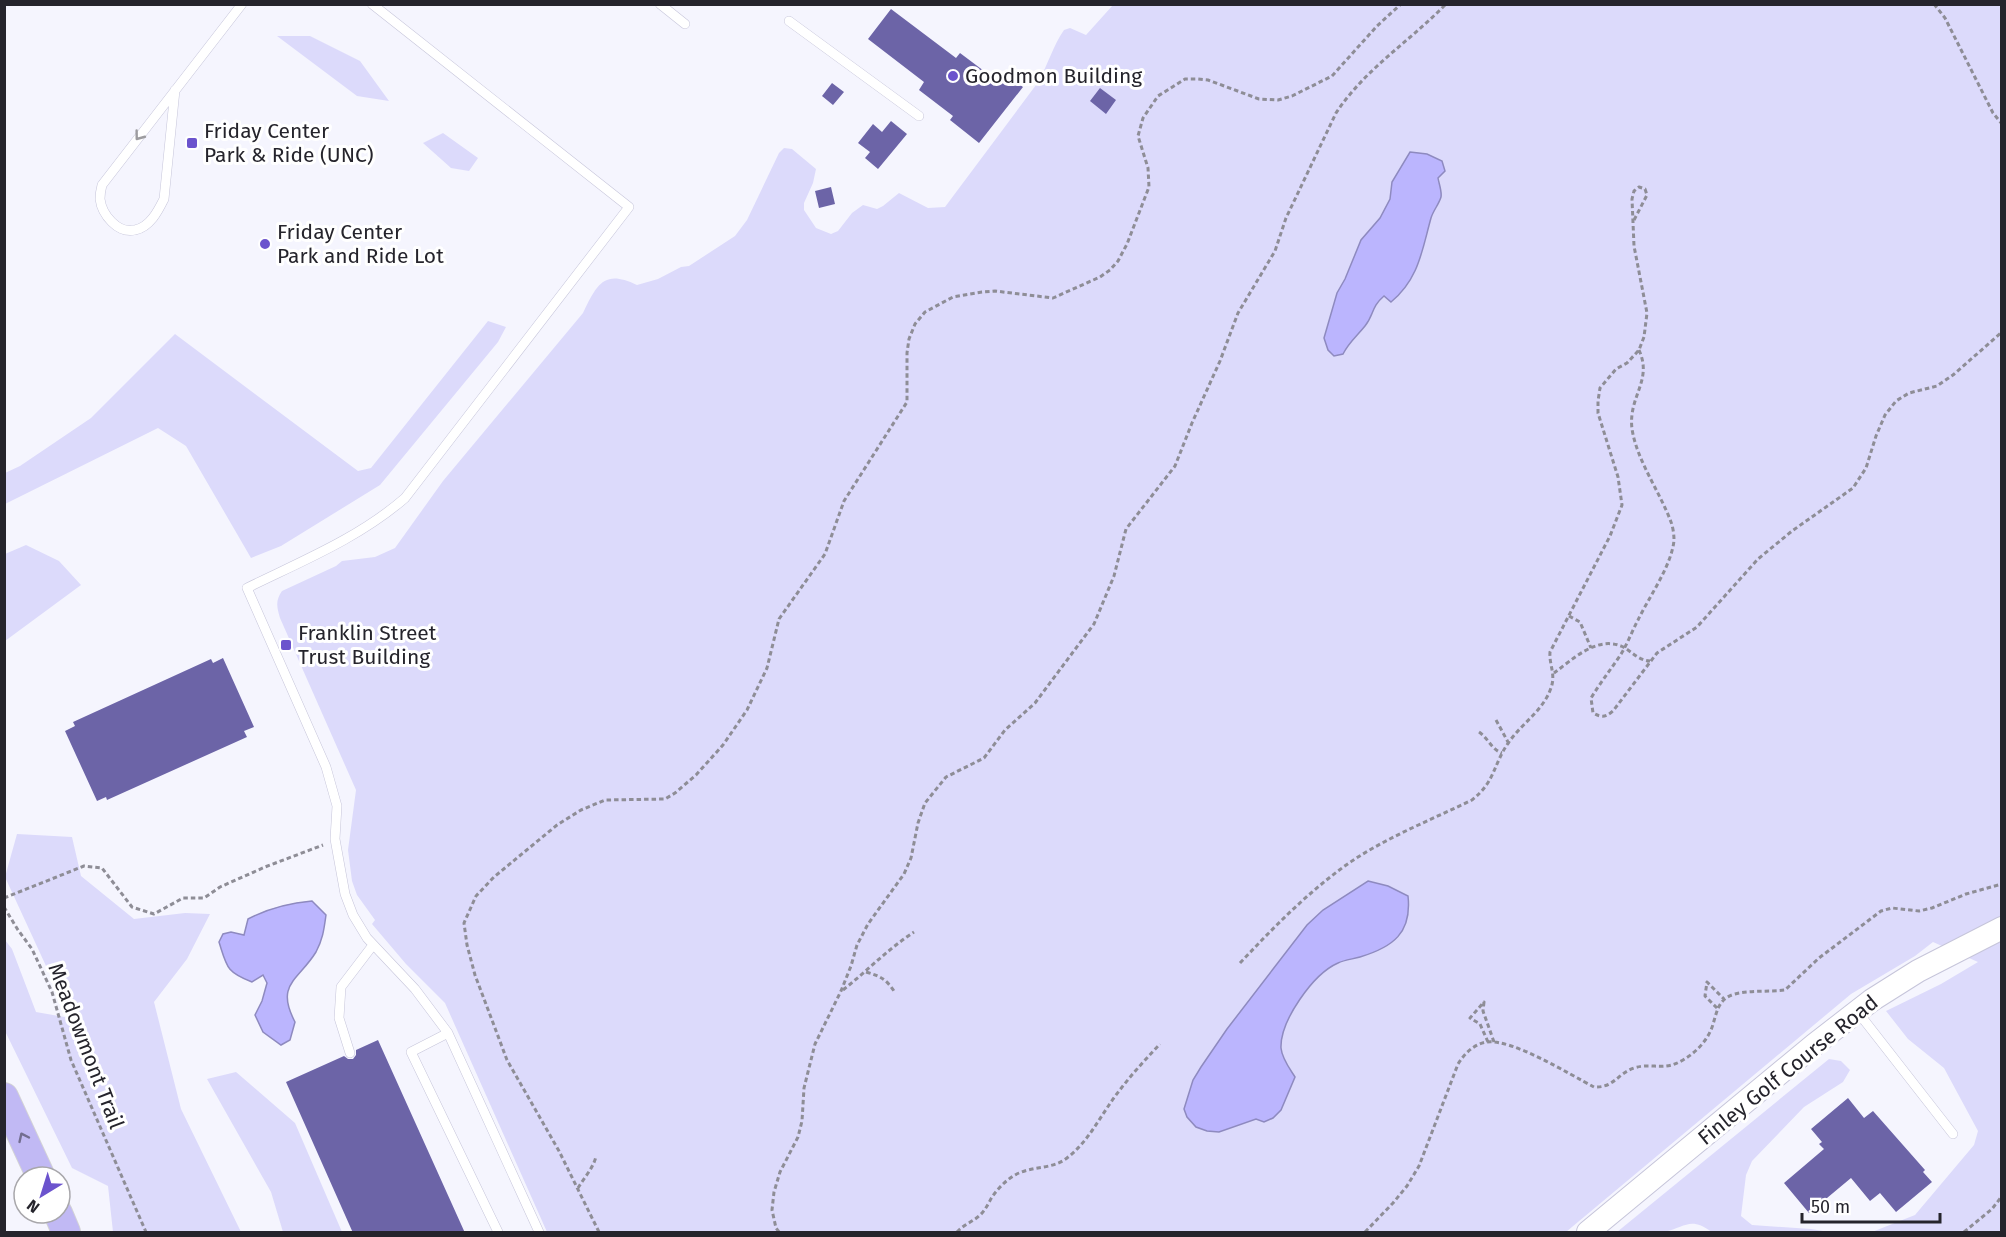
<svg xmlns="http://www.w3.org/2000/svg" width="2006" height="1237" viewBox="0 0 2006 1237" font-family="'Fira Sans',sans-serif">
<style>
.green{fill:#dcdafb}
.water{fill:#bbb5fe;stroke:#8e8abf;stroke-width:1.5}
.building{fill:#6c64a7}
.lines{fill:none;stroke-linecap:round;stroke-linejoin:round}
.service-casing{stroke:#c6c5da;stroke-width:10}
.tertiary-casing{stroke:#c6c5da;stroke-width:24}
.primary-casing{stroke:#d3d3d5;stroke-width:30}
.path{stroke:#8e8d96;stroke-width:3;stroke-dasharray:4.5 3;stroke-linecap:butt}
.service{stroke:#fff;stroke-width:9}
.tertiary{stroke:#fff;stroke-width:22}
.primary{stroke:#c1b9f4;stroke-width:28}
.oneway{stroke:#9d9ca0}
.oneway2{stroke:#736e90}
.poi-dot{fill:#6b53cd;stroke:#fff;stroke-width:2}
.labels{text-anchor:middle;dominant-baseline:central;stroke-width:6;stroke-linejoin:round;paint-order:stroke}
.poi-label{font-size:21px;fill:#25242c;stroke:#fff;text-anchor:start}
.street-label{font-size:21px;fill:#25242c;stroke:#fff}
</style>
<rect width="100%" height="100%" fill="#f5f5fe"/>
<path class="green" d="M 1113,5 L 2001,5 L 2001,1232 L 1872,1232 L 1915,1215 L 1974,1145 L 1978,1131 L 1944,1068 L 1908,1039 L 1886,1011 L 1941,984 L 1978,962 L 1933,942 L 1915,956 L 1851,994 L 1566,1232 L 547,1232 L 445,1003 L 406,964 L 372,924 L 375,920 L 357,895 L 352,881 L 348,850 L 356,790 L 280,618 C 277,607 275,601 282,591 L 336,566 L 342,561 L 375,557 L 395,548 L 443,481 L 583,313 C 597,284 604,269 637,285 L 658,279 L 681,267 L 689,266 L 735,236 L 747,220 L 779,153 L 784,148 L 792,149 L 816,169 L 813,183 L 804,203 L 804,210 L 816,228 L 831,234 L 838,231 L 852,213 L 863,205 L 877,209 L 883,206 L 899,193 L 928,208 L 945,207 L 1039,81 C 1048,64 1053,46 1064,30 L 1070,28 L 1086,35 Z
M 277,36 L 310,36 L 360,61 L 389,101 L 357,96 Z
M 443,133 L 478,158 L 469,171 L 451,168 L 423,143 Z
M 488,321 L 506,327 L 498,342 L 380,485 L 281,546 L 251,558 L 186,446 L 158,428 L 5,504 L 5,473 L 20,466 L 91,418 L 175,334 L 358,471 L 371,468 Z
M 26,545 L 59,561 L 81,585 L 5,641 L 5,554 Z
M 17,834 L 72,837 L 81,876 L 134,919 L 185,913 L 210,914 L 187,959 L 154,1002 L 181,1109 L 241,1232 L 113,1232 L 108,1186 L 72,1168 L 5,1031 L 5,940 L 12,949 L 36,1012 L 70,1018 L 5,877 Z
M 1829,1059 L 1841,1061 L 1850,1070 L 1843,1082 L 1804,1107 L 1752,1161 L 1746,1175 L 1741,1216 L 1752,1225 L 1811,1229 L 1829,1232 L 1712,1232 C 1690,1216 1686,1227 1664,1232 C 1650,1236 1632,1233 1617,1232 Z
M 236,1072 L 295,1123 L 342,1232 L 283,1232 L 271,1192 L 207,1079 Z"/>
<path class="water" d="M 1410,152 L 1427,154 L 1442,161 L 1445,171 L 1438,178 C 1439,184 1442,191 1441,197 C 1439,204 1433,211 1431,218 C 1422,250 1419,279 1391,302 L 1384,296 C 1371,307 1374,315 1365,326 C 1357,336 1349,342 1343,354 L 1334,356 L 1328,350 L 1324,338 L 1337,293 L 1345,279 L 1361,240 L 1380,218 L 1390,199 L 1392,182 Z
M 1368,881 L 1388,886 L 1408,896 C 1412,933 1393,947 1360,957 C 1353,959 1344,960 1338,963 C 1313,974 1280,1021 1281,1048 C 1282,1059 1290,1069 1295,1077 L 1281,1110 L 1273,1118 L 1264,1122 L 1256,1119 L 1219,1132 L 1207,1131 L 1196,1127 L 1187,1117 L 1184,1109 L 1193,1080 L 1201,1067 L 1227,1029 L 1307,925 L 1323,910 Z
M 312,901 L 326,915 C 324,929 323,939 316,952 C 298,981 275,984 295,1022 L 290,1040 L 281,1045 L 263,1032 L 255,1015 L 262,1001 L 267,983 L 263,975 L 252,982 C 226,972 227,967 219,942 L 223,934 L 231,932 L 244,935 L 248,919 C 269,908 289,903 312,901 Z"/>
<path class="building" d="M 891,9 L 956,58 L 960,53 L 996,80 L 1003,72 L 1023,87 L 979,143 L 950,120 L 953,116 L 919,90 L 924,82 L 868,39 Z
M 832,83 L 844,92 L 833,105 L 822,96 Z
M 1100,88 L 1116,100 L 1106,114 L 1090,101 Z
M 891,121 L 907,134 L 878,169 L 865,158 L 870,152 L 858,143 L 873,124 L 882,132 Z
M 831,187 L 835,204 L 819,208 L 815,191 Z
M 223,658 L 254,727 L 244,731 L 247,737 L 107,800 L 106,797 L 97,801 L 65,731 L 75,726 L 73,722 L 211,659 L 213,663 Z
M 378,1040 L 465,1233 L 353,1233 L 286,1082 L 344,1056 L 348,1059 L 353,1059 L 356,1055 L 356,1050 Z
M 1848,1098 L 1864,1118 L 1873,1111 L 1925,1170 L 1923,1172 L 1932,1182 L 1896,1212 L 1880,1193 L 1870,1201 L 1851,1178 L 1809,1213 L 1784,1183 L 1824,1149 L 1819,1144 L 1822,1142 L 1811,1129 Z"/>
<g class="lines">
<g class="service-casing">
<path id="service" d="M 372,4 L 629,207 L 405,498 C 359,538 302,561 247,588 L 326,767 L 337,806 L 335,839 L 345,894 L 353,915 L 367,938 L 415,989 L 448,1033 L 539,1232
M 660,4 L 685,24
M 789,21 L 919,116
M 175,90 L 164,199 C 158,211 150,227 135,230 C 118,234 102,215 100,199 C 100,195 101,189 102,185 L 242,4
M 1857,1011 L 1953,1134
M 448,1033 L 411,1052 L 498,1232
M 350,1053 L 339,1018 L 341,987 L 373,945"/>
</g>
<g class="tertiary-casing">
<path id="tertiary" d="M 1588,1232 L 1814,1045 L 1872,1000 L 1918,971 L 2002,928"/>
</g>
<g class="primary-casing">
<path id="primary" d="M 4,1097 L 41,1177
M 58,1213 L 66,1232"/>
</g>
<path class="path" d="M 1934,4 L 1945,18 L 1993,113 L 2002,124
M 1639,350 C 1653,381 1628,396 1632,429 C 1637,461 1660,492 1671,522 C 1673,527 1674,535 1674,540 C 1672,565 1649,597 1638,620 C 1631,633 1626,648 1617,660 C 1608,673 1599,685 1591,698 L 1593,713 C 1602,718 1606,717 1613,711 L 1657,653 L 1697,627 L 1758,559 L 1792,531 L 1853,488 L 1866,468 L 1876,436 L 1885,415 L 1896,401 L 1909,393 L 1937,386 L 1953,375 L 2002,332
M 1569,616 L 1580,622 L 1591,648
M 1554,673 C 1572,660 1596,636 1621,646 C 1632,651 1637,660 1650,661
M 1496,720 L 1508,742
M 1479,732 C 1488,738 1492,750 1502,753
M 4,898 L 84,866 L 102,868 L 132,907 L 154,914 L 183,898 L 204,898 L 220,887 L 265,867 L 323,845
M 4,907 L 18,930 L 32,949 L 52,992 L 71,1060 L 146,1232
M 1240,963 C 1274,927 1308,892 1349,863 C 1387,837 1431,820 1472,800 C 1496,781 1493,764 1509,742 C 1522,723 1543,711 1551,688 C 1556,674 1549,665 1550,652 L 1610,536 L 1622,505 L 1618,477 L 1598,413 L 1598,401 L 1600,388 L 1616,369 L 1627,363 L 1639,350 L 1644,337 L 1647,313 L 1634,246 L 1632,199 L 1634,191 L 1639,187 L 1645,189 L 1647,195 L 1633,222
M 866,972 C 880,976 886,979 894,991
M 843,990 C 867,971 888,949 914,932
M 1717,1008 L 1705,996 L 1707,982 L 1724,999
M 1488,1042 L 1480,1024 L 1470,1018 L 1484,1002 L 1483,1011 L 1494,1042
M 578,1188 C 584,1178 594,1167 596,1156
M 599,1232 L 559,1151 L 507,1060 L 475,975 L 467,945 L 464,923 L 476,896 L 494,877 L 557,825 L 581,810 L 605,800 L 665,799 L 675,793 L 696,775 L 723,745 L 747,710 L 767,668 L 779,619 L 825,554 L 844,501 L 907,402 L 907,353 L 909,339 L 915,324 L 925,312 L 953,297 L 982,292 L 995,291 L 1053,298 L 1100,277 L 1110,270 L 1118,261 L 1127,244 L 1149,187 L 1148,168 L 1138,136 L 1143,118 L 1158,96 L 1185,79 L 1197,79 L 1208,80 L 1259,99 L 1278,100 L 1292,96 L 1332,76 L 1377,26 L 1401,4
M 779,1232 L 776,1228 L 772,1210 L 774,1192 L 780,1172 L 798,1137 L 802,1121 L 804,1088 L 815,1044 L 841,991 L 851,966 L 857,945 L 868,924 L 904,874 L 911,858 L 918,823 L 925,803 L 946,777 L 984,758 L 1005,730 L 1035,703 L 1094,624 L 1114,576 L 1126,529 L 1175,466 L 1192,423 L 1220,361 L 1238,313 L 1275,251 L 1286,218 L 1336,113 C 1365,69 1409,42 1446,4
M 957,1232 C 963,1225 972,1222 979,1216 C 985,1211 988,1204 992,1197 C 999,1187 1008,1178 1019,1173 C 1035,1166 1053,1169 1067,1158 C 1085,1144 1095,1126 1107,1108 C 1122,1085 1141,1064 1160,1044
M 1365,1232 L 1393,1203 L 1407,1186 L 1419,1166 L 1458,1064 C 1465,1053 1474,1044 1487,1042 C 1513,1039 1569,1074 1594,1087 C 1614,1088 1617,1074 1634,1068 C 1653,1062 1663,1072 1683,1060 C 1695,1053 1705,1043 1711,1030 C 1717,1015 1716,999 1735,994 C 1751,990 1769,992 1785,990 L 1819,958 L 1881,911 L 1892,908 L 1919,911 L 1932,908 L 1966,894 L 2002,884
M 1964,1232 L 1992,1209 L 2002,1196"/>
<use href="#service" class="service"/>
<use href="#tertiary" class="tertiary"/>
<use href="#primary" class="primary"/>
</g>
<defs><path id="oneway-chevron" d="M-2-3.5L2.5 0L-2 3.5" fill="none" stroke-width="1.6" stroke-linecap="round" stroke-linejoin="round" transform="scale(1.5)"/></defs>
<use class="oneway" href="#oneway-chevron" transform="translate(139 136) rotate(127)"/>
<use class="oneway2" href="#oneway-chevron" transform="translate(23 1137) rotate(-115)"/>
<g class="poi-dot">
<circle cx="953" cy="76" r="6"/>
<rect x="186" y="137" width="12" height="12" rx="3"/>
<circle cx="265" cy="244" r="6"/>
<rect x="280" y="639" width="12" height="12" rx="3"/>
</g>
<g class="labels">
<g class="poi-label">
<text x="965" y="76">Goodmon Building</text>
<text x="204" y="131">Friday Center<tspan x="204" dy="24">Park &amp; Ride (UNC)</tspan></text>
<text x="277" y="232">Friday Center<tspan x="277" dy="24">Park and Ride Lot</tspan></text>
<text x="298" y="633">Franklin Street<tspan x="298" dy="24">Trust Building</tspan></text>
</g>
<g class="street-label">
<text transform="translate(86 1046) rotate(69)">Meadowmont Trail</text>
<text transform="translate(1788 1070) rotate(-39)">Finley Golf Course Road</text>
</g>
</g>
<rect width="2006" height="1237" fill="none" stroke="#25242c" stroke-width="12"/>
<g transform="translate(42 1195) rotate(218)"><circle r="28" fill="#ffffff" stroke="#a8a7ab" stroke-width="1.5"/>
<path d="M0-4.5L10 22L0 15L-10 22Z" fill="#6b53cd"/>
<text y="-9" font-size="16" font-weight="bold" text-anchor="middle" fill="#25242c">N</text>
</g>
<path d="M1802 1213v9h138v-9" fill="none" stroke="#25242c" stroke-width="3"/>
<text x="1811" y="1213" font-size="18" fill="#25242c" stroke="#ffffff" stroke-width="4.5" paint-order="stroke">50 m</text>
</svg>
